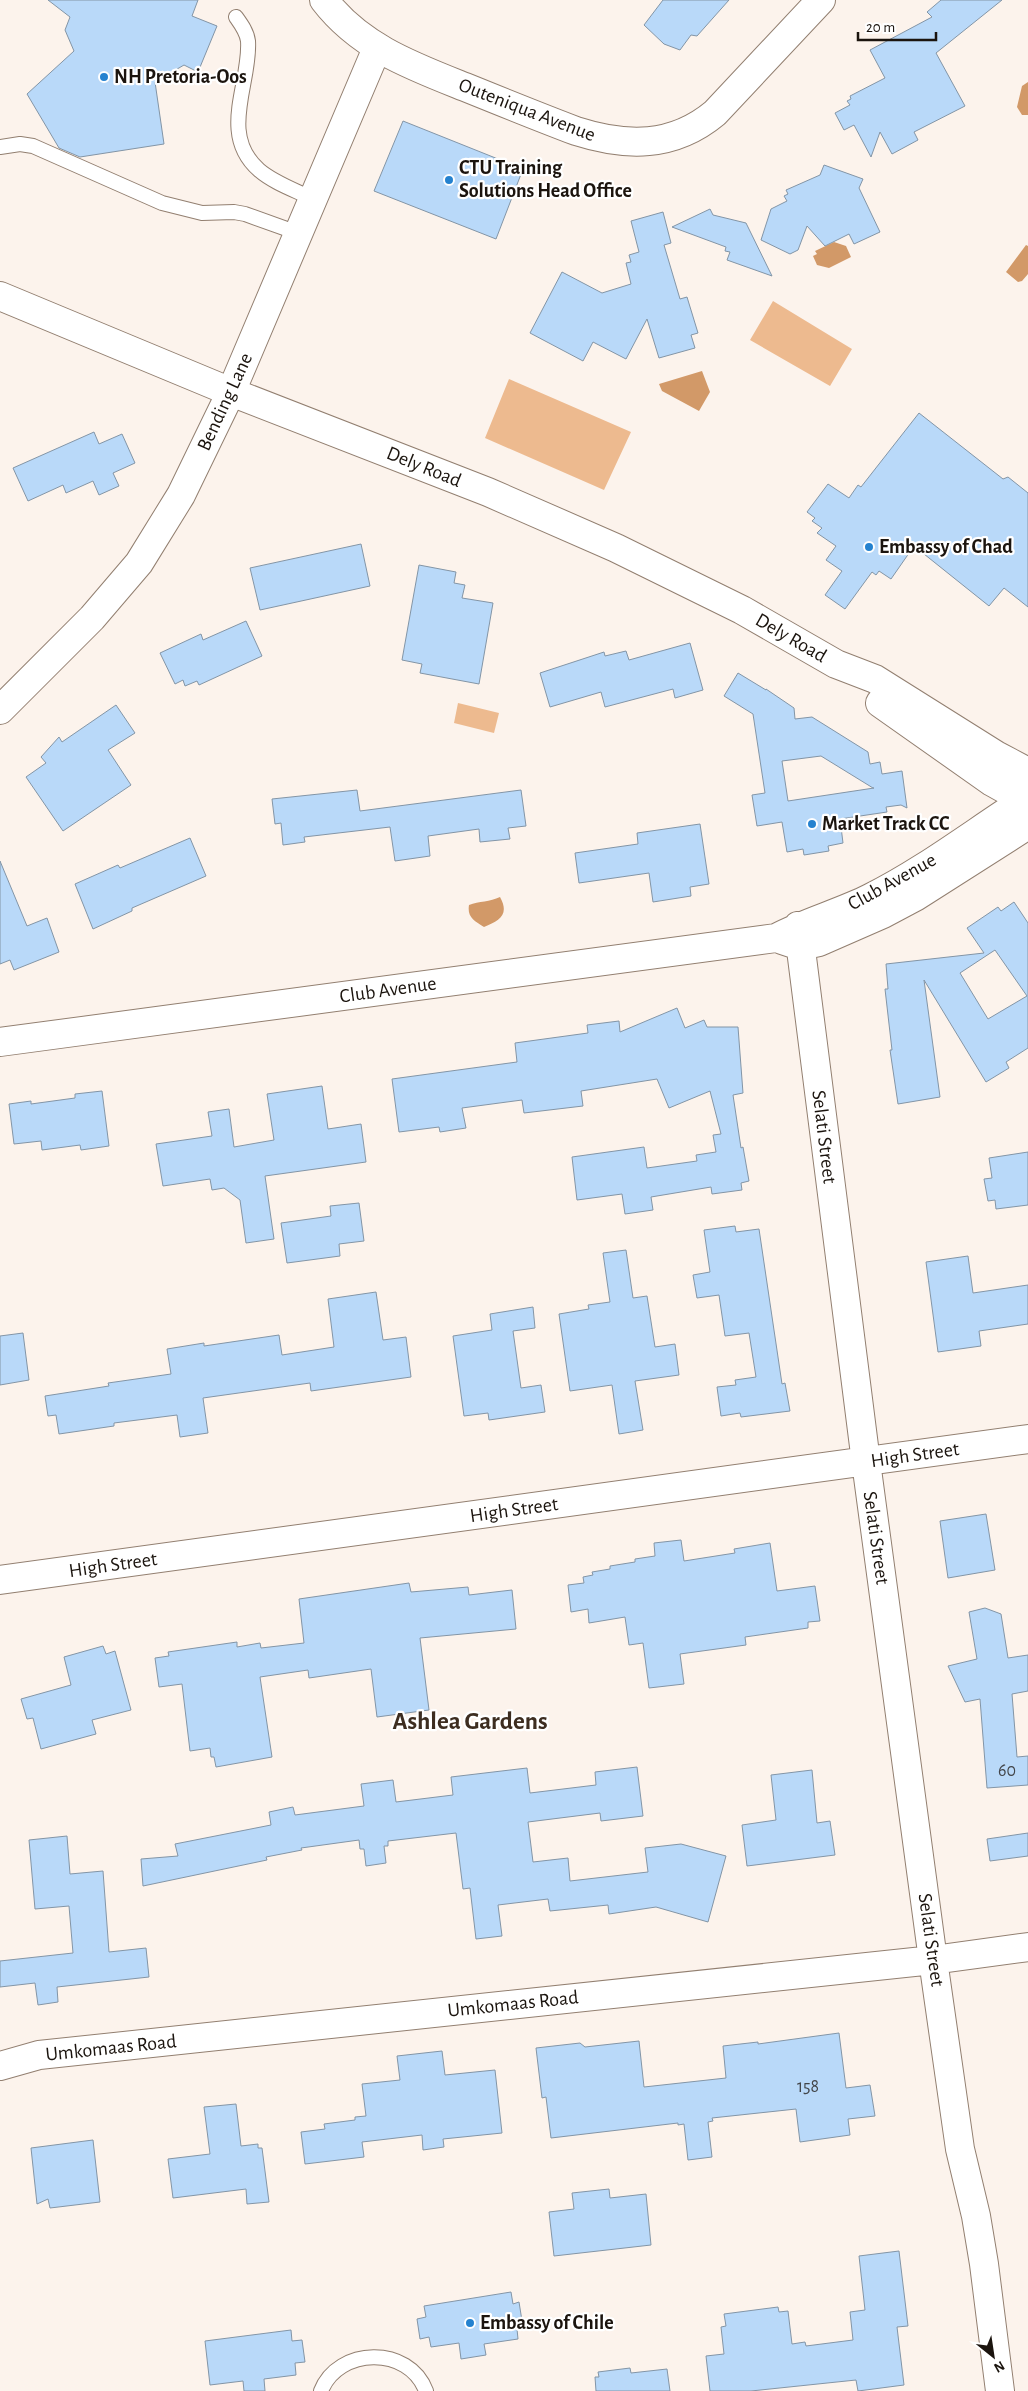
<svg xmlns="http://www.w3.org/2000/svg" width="1028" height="2391" viewBox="0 0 1028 2391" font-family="'Alegreya Sans',sans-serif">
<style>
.green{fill:#edba8f}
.water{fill:#d29968}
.building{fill:#b9d9f9;stroke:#8395a6;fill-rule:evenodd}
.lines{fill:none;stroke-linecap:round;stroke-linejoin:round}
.service-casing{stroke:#927f70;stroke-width:16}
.minor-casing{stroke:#927f70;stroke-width:30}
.tertiary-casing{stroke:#927f70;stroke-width:30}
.service{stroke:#fff;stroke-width:14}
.minor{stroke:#fff;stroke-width:28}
.tertiary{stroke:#fff;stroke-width:28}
.poi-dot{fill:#2582cf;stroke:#fff;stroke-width:2}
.labels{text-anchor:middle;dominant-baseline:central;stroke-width:4.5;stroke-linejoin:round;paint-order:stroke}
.number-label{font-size:18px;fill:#424549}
.poi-label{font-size:20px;font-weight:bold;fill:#1b140e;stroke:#fff;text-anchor:start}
.street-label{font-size:20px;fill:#1b140e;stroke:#fff}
.district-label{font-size:25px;font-weight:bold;fill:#3d2d20;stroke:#fff}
</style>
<rect width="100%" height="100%" fill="#fcf3ec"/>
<path class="green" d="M 773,301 L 852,349 L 830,386 L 750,340 Z
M 509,379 L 631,432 L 604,490 L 485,438 Z
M 458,703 L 499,713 L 494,733 L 454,723 Z"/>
<path class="water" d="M 1028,82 L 1028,115 L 1022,115 L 1017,107 L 1022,86 Z
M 834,242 L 846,246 L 851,257 L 829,268 L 817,265 L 813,256 L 817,254 L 815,251 Z
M 1026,245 L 1028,246 L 1028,274 L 1022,281 L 1018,282 L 1006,272 Z
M 702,371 L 710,392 L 699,411 L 662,391 L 659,384 Z
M 500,897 C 510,915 499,921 484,927 C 474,921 467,917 469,905 C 479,901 490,902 500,897 Z"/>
<path class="building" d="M 48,0 L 198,0 L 192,16 L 217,26 L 198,72 L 184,65 L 155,82 L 164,144 L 80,157 L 59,148 L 27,94 L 74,51 L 65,30 L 70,17 Z
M 663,0 L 729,0 L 697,36 L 691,35 L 680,50 L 664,44 L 644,25 Z
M 941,0 L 1002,0 L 936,53 L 965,106 L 914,132 L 918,140 L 892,154 L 880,132 L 871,157 L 854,125 L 844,130 L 835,113 L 850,105 L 847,101 L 851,99 L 850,96 L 885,78 L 870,50 L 932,17 L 927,12 Z
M 403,121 L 523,169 L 496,239 L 374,191 Z
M 824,165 L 863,179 L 859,188 L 880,232 L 854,244 L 849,234 L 825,246 L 807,226 L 798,250 L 790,254 L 761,240 L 771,209 L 787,201 L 784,196 L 788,194 L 786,190 L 820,175 Z
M 710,209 L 713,215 L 746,223 L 772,276 L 727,260 L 730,252 L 725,251 L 726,247 L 672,227 Z
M 663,212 L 671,243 L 664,245 L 680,299 L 687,297 L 698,333 L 691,335 L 695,348 L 659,358 L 647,319 L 626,359 L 593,342 L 583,361 L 530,333 L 562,272 L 602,293 L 631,284 L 626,263 L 631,262 L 629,255 L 639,252 L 631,221 Z
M 919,413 L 1003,479 L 1008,477 L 1028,493 L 1028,607 L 1004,588 L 989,606 L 914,546 L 891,579 L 879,571 L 876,575 L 872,572 L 845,609 L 825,595 L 842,571 L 826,560 L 836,546 L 817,533 L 822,528 L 812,521 L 815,518 L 807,512 L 828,484 L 849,498 L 858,485 L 861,487 Z
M 94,432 L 99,444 L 122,434 L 135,463 L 113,473 L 119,486 L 99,495 L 93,481 L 66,493 L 63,485 L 28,501 L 13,468 Z
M 361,544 L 370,586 L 260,610 L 250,568 Z
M 419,565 L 456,572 L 454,583 L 465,585 L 462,598 L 493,603 L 479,684 L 420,673 L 422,664 L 402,660 Z
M 246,621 L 262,656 L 199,685 L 197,681 L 185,686 L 183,680 L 175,684 L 160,653 L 201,634 L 203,640 Z
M 690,643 L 703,690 L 675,698 L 673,689 L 605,707 L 601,692 L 550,707 L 540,673 L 604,652 L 605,656 L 626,651 L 629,660 Z
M 738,673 L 766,690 L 766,689 L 794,708 L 795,719 L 812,717 L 868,752 L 870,764 L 880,762 L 882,774 L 902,771 L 907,808 L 901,805 L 886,807 L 887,812 L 840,819 L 843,843 L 828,846 L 829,851 L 804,855 L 803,849 L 787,852 L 782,822 L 757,826 L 752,795 L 765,793 L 753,714 L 724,696 ZM 821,756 L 873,788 L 874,788 L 788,801 L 782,761 Z
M 116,705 L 135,733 L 108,750 L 131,785 L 63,831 L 26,777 L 46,763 L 41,757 L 59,737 L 62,742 Z
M 357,790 L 360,811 L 521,790 L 526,826 L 508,828 L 510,839 L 480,842 L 479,829 L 428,836 L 430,856 L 395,861 L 390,827 L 304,837 L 305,842 L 283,845 L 281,823 L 275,824 L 272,799 Z
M 700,824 L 709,884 L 690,887 L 691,896 L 653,902 L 649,873 L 579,883 L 575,853 L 638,844 L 637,833 Z
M 190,838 L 206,876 L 132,908 L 132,911 L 93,929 L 75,884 L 118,865 L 120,868 Z
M 0,861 L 27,926 L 47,918 L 59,952 L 14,970 L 10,960 L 0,964 Z
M 1014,902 L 1028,923 L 1028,1048 L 1006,1062 L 1009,1068 L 986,1082 L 924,980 L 940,1097 L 898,1104 L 890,1050 L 892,1050 L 885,989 L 888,989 L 886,964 L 984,953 L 967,928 L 998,907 L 1001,911 ZM 995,950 L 1027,996 L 988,1019 L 960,973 Z
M 677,1008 L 685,1028 L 704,1020 L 707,1027 L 738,1027 L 743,1093 L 733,1095 L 741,1148 L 743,1147 L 749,1181 L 741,1183 L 742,1190 L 712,1194 L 711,1187 L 651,1197 L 653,1210 L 625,1214 L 622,1194 L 577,1200 L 572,1157 L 644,1147 L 647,1168 L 697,1161 L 696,1155 L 716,1152 L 713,1135 L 721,1134 L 710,1091 L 669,1108 L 657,1079 L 581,1091 L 583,1106 L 524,1113 L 522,1100 L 462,1108 L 466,1128 L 440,1132 L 439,1127 L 399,1132 L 392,1079 L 517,1062 L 515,1043 L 588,1033 L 587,1025 L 619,1021 L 620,1032 Z
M 322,1086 L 328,1129 L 361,1124 L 366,1162 L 265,1176 L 274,1239 L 246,1243 L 240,1200 L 224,1188 L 212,1190 L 210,1179 L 163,1186 L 156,1144 L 212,1136 L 208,1112 L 229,1109 L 234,1147 L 274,1140 L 267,1094 Z
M 102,1091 L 109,1146 L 81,1150 L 80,1145 L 42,1150 L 41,1141 L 14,1144 L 9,1104 L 31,1101 L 31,1104 L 75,1098 L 75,1094 Z
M 1028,1152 L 1028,1205 L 996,1209 L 995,1200 L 988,1201 L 984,1179 L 992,1178 L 989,1158 Z
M 359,1203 L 364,1241 L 339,1244 L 340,1256 L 287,1263 L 281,1223 L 331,1216 L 330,1206 Z
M 735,1226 L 736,1232 L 759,1229 L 782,1384 L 785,1383 L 790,1411 L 741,1417 L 740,1413 L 721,1416 L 717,1387 L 736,1385 L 735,1380 L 756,1377 L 749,1333 L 725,1336 L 719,1295 L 697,1298 L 693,1275 L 710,1272 L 704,1230 Z
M 626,1250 L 633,1298 L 647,1296 L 655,1347 L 675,1344 L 679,1375 L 635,1381 L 643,1430 L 619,1434 L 612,1385 L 570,1391 L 559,1314 L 589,1309 L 588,1305 L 610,1302 L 603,1253 Z
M 968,1256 L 973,1293 L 1028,1285 L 1028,1324 L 979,1331 L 981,1346 L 938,1352 L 926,1262 Z
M 376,1292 L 383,1340 L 406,1337 L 411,1377 L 311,1391 L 310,1383 L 203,1398 L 208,1433 L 180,1437 L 177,1415 L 114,1423 L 114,1426 L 59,1434 L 56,1415 L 48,1416 L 45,1396 L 109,1386 L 108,1383 L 171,1374 L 167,1349 L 204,1343 L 204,1346 L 279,1335 L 282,1355 L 334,1347 L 328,1299 Z
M 533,1307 L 535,1328 L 513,1331 L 521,1388 L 541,1385 L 545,1412 L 489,1420 L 488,1413 L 464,1416 L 453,1336 L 492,1330 L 490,1314 Z
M 23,1333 L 29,1380 L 0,1385 L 0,1336 Z
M 986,1514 L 995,1570 L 948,1578 L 940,1521 Z
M 681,1540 L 684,1561 L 735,1553 L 734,1549 L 770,1543 L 777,1591 L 815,1586 L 820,1621 L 808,1622 L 808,1628 L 745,1637 L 746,1645 L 680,1654 L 684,1684 L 649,1688 L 643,1643 L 629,1645 L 625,1617 L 589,1623 L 588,1609 L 571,1612 L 568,1585 L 584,1583 L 583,1577 L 593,1575 L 592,1572 L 610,1569 L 610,1566 L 635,1562 L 635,1559 L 655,1556 L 654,1543 Z
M 409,1583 L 411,1592 L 468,1587 L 469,1595 L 512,1590 L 516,1629 L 420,1638 L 429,1710 L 377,1717 L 371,1669 L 309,1678 L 308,1670 L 260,1677 L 272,1757 L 216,1767 L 214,1757 L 211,1757 L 210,1748 L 190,1751 L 182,1684 L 159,1687 L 155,1658 L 169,1656 L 168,1652 L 237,1642 L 237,1647 L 260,1643 L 261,1648 L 304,1643 L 299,1599 Z
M 985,1608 L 1001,1614 L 1008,1658 L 1028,1655 L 1028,1691 L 1012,1694 L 1017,1757 L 1028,1756 L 1028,1785 L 987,1788 L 980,1699 L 965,1702 L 948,1666 L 977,1659 L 969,1612 Z
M 103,1646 L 106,1654 L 115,1651 L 131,1710 L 92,1720 L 96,1734 L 41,1749 L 33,1718 L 27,1719 L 21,1699 L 71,1685 L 64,1657 Z
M 637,1767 L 643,1816 L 601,1821 L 600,1813 L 528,1822 L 533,1862 L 568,1858 L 570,1881 L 648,1872 L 645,1848 L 681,1844 L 726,1856 L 708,1922 L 656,1907 L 609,1914 L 608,1905 L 550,1911 L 548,1899 L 498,1905 L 502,1936 L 476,1939 L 470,1888 L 463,1889 L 456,1833 L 388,1841 L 388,1846 L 384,1846 L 386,1863 L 366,1866 L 364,1849 L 360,1849 L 359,1840 L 301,1848 L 302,1850 L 266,1857 L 267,1860 L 143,1886 L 141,1859 L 178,1856 L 175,1844 L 271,1825 L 269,1812 L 293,1807 L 295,1815 L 364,1806 L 361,1784 L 393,1780 L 396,1802 L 453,1795 L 451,1777 L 527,1768 L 530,1793 L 596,1785 L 595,1772 Z
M 812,1770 L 817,1823 L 830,1821 L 835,1855 L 747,1866 L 742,1825 L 776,1820 L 771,1775 Z
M 1028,1833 L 1028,1856 L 990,1861 L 987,1839 Z
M 67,1836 L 70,1874 L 103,1871 L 109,1952 L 146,1948 L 149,1977 L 57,1987 L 58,2002 L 38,2005 L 35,1983 L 0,1987 L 0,1961 L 73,1953 L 69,1906 L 35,1909 L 29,1840 Z
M 839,2033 L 846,2088 L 870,2085 L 875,2116 L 848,2119 L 850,2135 L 800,2142 L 796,2109 L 712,2118 L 713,2121 L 708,2122 L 712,2157 L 688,2160 L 684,2124 L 678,2125 L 678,2123 L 551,2138 L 546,2097 L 542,2098 L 536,2048 L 580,2043 L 585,2047 L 639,2041 L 644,2087 L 726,2078 L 723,2046 L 758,2042 L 758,2044 Z
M 442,2051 L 445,2075 L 495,2070 L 502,2133 L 443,2139 L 444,2147 L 423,2150 L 422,2135 L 362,2142 L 364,2157 L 305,2164 L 301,2132 L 325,2129 L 324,2124 L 355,2120 L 355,2117 L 366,2116 L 362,2084 L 400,2080 L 397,2056 Z
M 236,2104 L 241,2146 L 258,2144 L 258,2148 L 262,2148 L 269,2202 L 247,2204 L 246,2189 L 173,2198 L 168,2159 L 210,2154 L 204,2107 Z
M 93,2140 L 100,2202 L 50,2208 L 48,2199 L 37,2204 L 31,2148 Z
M 609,2189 L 610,2198 L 646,2194 L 651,2245 L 554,2256 L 549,2212 L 574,2209 L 572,2193 Z
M 899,2251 L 908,2326 L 897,2327 L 904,2385 L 858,2391 L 856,2380 L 751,2391 L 710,2391 L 706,2356 L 724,2354 L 721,2327 L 726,2326 L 724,2314 L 778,2307 L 779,2312 L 788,2311 L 792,2344 L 805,2342 L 806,2346 L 853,2340 L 850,2312 L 865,2310 L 859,2256 Z
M 511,2292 L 513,2304 L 519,2302 L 523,2327 L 517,2329 L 518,2339 L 484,2344 L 486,2355 L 461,2359 L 459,2343 L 431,2347 L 429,2337 L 420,2339 L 417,2319 L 426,2317 L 424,2306 Z
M 291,2330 L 292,2341 L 302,2340 L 305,2362 L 295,2363 L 296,2375 L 264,2379 L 265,2391 L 244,2391 L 243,2381 L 210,2385 L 205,2341 Z
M 630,2368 L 631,2373 L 667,2369 L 670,2391 L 596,2391 L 595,2377 L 599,2377 L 598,2372 Z"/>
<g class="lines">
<g class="service-casing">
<path id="service" d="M 236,17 C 241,24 247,32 248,41 C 251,83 218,134 259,170 C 274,183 295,190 313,199
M 0,147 L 20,144 L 33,146 L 162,203 L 202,213 L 234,212 L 245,214 L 298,233
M 321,2391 C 338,2347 409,2345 426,2391"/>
</g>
<g class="minor-casing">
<path id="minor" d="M 324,0 C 360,47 412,66 465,87 C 502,102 539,117 576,131 C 626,147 673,148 715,113 L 821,0
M 0,710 L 92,618 L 139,563 L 181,495 L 231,392 L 377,48
M 798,926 L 866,1462 L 933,1960 L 960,2149 L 976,2216 L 984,2264 L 1000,2391
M 782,940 L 800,946 L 819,942 L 883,914 L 915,897 L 1028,825
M 0,1042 L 776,938 C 806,922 840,913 870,898 C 926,870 976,831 1028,798
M 0,1580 L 1028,1439
M 0,2066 L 39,2055 L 933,1960 L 1028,1947"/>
</g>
<g class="tertiary-casing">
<path id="tertiary" d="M 0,296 L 231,392 L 488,492 L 616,548 L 742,610 L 836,664 L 875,679 L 996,755 L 1028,772
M 880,703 L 992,782 L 1028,802"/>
</g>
<use href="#service" class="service"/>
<use href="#minor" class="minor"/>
<use href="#tertiary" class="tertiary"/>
</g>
<g class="poi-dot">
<circle cx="104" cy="77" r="5"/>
<circle cx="449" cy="180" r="5"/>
<circle cx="869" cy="547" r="5"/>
<circle cx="812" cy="824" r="5"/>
<circle cx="470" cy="2323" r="5"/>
</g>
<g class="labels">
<g class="number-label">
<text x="1007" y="1771">60</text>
<text x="808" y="2087">158</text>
</g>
<g class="poi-label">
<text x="114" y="77">NH Pretoria-Oos</text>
<text x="459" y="168">CTU Training<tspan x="459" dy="23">Solutions Head Office</tspan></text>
<text x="879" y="547">Embassy of Chad</text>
<text x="822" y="824">Market Track CC</text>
<text x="480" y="2323">Embassy of Chile</text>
</g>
<g class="street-label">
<text transform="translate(527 110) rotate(21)">Outeniqua Avenue</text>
<text transform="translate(225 402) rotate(-65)">Bending Lane</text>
<text transform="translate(424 467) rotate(22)">Dely Road</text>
<text transform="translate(791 638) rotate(30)">Dely Road</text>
<text transform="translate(892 882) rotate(-29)">Club Avenue</text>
<text transform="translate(388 990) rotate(-8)">Club Avenue</text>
<text transform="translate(824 1137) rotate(83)">Selati Street</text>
<text transform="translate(915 1455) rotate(-8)">High Street</text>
<text transform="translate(514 1510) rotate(-8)">High Street</text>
<text transform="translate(876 1538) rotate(82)">Selati Street</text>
<text transform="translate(113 1565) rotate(-8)">High Street</text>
<text transform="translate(931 1940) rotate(82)">Selati Street</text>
<text transform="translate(513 2004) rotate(-6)">Umkomaas Road</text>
<text transform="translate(111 2048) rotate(-6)">Umkomaas Road</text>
</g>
<g class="district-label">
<text x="470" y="1721">Ashlea Gardens</text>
</g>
</g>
<g transform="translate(993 2356) rotate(150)" stroke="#ffffff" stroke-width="4" paint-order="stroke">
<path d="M0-4L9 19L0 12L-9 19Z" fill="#1b140e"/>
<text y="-8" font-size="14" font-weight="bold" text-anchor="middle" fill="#1b140e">N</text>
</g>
<path d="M858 32v8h78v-8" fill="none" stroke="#1b140e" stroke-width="2.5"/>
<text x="866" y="32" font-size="15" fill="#1b140e" stroke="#ffffff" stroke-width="4" paint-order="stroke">20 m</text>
</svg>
